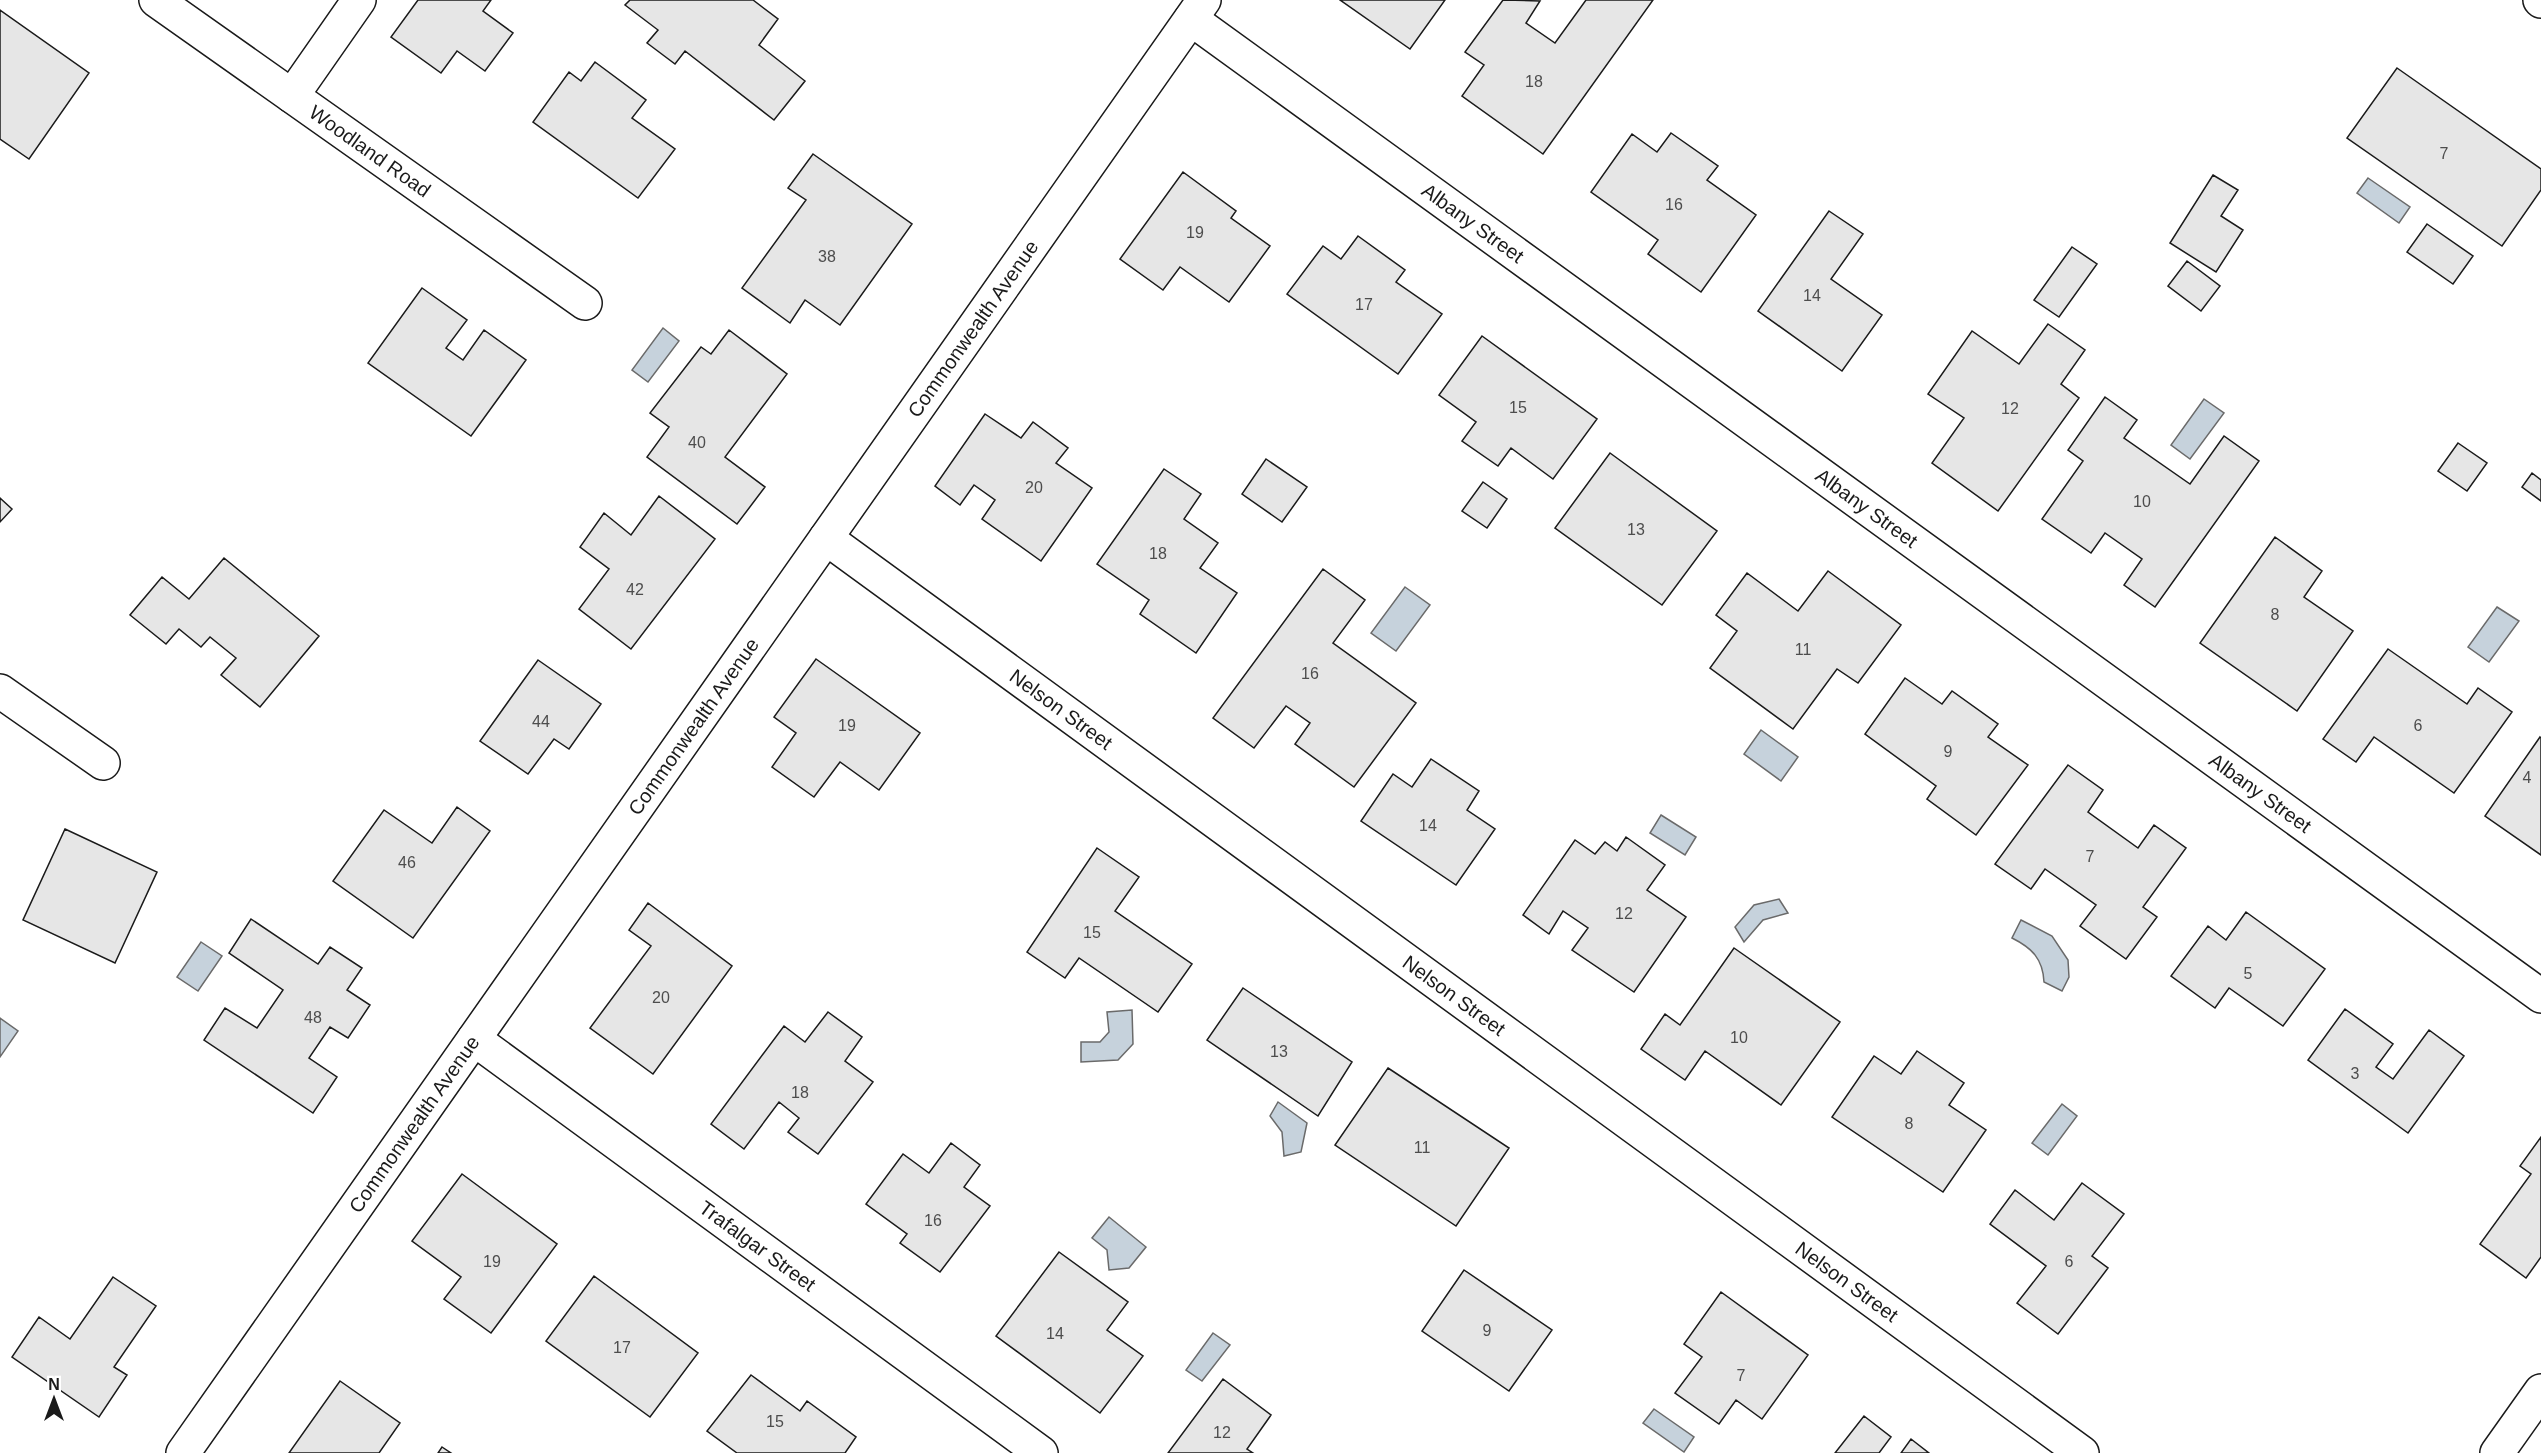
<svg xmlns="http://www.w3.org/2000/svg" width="2541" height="1453" viewBox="0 0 2541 1453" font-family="Helvetica,sans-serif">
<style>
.water{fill:#c6d2dc;stroke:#6a6a6a;stroke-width:1.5}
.building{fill:#e6e6e6;stroke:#1a1a1a;stroke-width:1.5}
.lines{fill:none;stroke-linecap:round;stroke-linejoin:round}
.street-casing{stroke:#1a1a1a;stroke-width:36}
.street{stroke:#fff;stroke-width:33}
.labels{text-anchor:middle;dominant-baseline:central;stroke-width:4.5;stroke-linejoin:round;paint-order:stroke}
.number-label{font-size:16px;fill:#4d4d4d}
.street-label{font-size:20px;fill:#1a1a1a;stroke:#fff}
</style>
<rect width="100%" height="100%" fill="#fff"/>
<path class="water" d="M 2368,178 L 2410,207 L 2399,223 L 2357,193 Z
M 663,328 L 679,341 L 648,382 L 632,370 Z
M 2204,399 L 2224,413 L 2190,459 L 2171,445 Z
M 1405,587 L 1430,605 L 1396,651 L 1371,633 Z
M 2497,607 L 2519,621 L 2489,662 L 2468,647 Z
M 1761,730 L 1798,757 L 1781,781 L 1744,754 Z
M 1661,815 L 1696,837 L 1685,855 L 1650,833 Z
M 1779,899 L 1788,913 L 1763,920 L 1744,942 L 1735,927 L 1754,905 Z
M 2021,920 L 2052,936 L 2068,960 L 2069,977 L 2062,991 L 2044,982 C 2043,959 2032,948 2012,938 Z
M 201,942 L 222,956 L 198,991 L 177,977 Z
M 1132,1010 L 1133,1044 L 1118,1060 L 1081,1062 L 1081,1042 L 1100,1042 L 1109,1032 L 1107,1012 Z
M 0,1018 L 18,1031 L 0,1057 Z
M 1278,1102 L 1307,1123 L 1301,1152 L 1284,1156 L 1282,1132 L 1270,1116 Z
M 2062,1104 L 2077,1116 L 2048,1155 L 2032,1143 Z
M 1109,1217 L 1146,1247 L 1129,1268 L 1109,1270 L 1107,1250 L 1092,1238 Z
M 1213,1333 L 1230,1345 L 1202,1381 L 1186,1370 Z
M 1654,1409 L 1694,1437 L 1684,1452 L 1643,1423 Z"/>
<path class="building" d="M 418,0 L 491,0 L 483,11 L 513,33 L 485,71 L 457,51 L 441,73 L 391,37 Z
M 630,0 L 753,0 L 778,19 L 759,45 L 805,81 L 774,120 L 685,51 L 675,64 L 647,43 L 658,30 L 625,5 Z
M 1340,0 L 1445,0 L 1410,49 Z
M 1503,0 L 1540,1 L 1526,23 L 1555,43 L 1586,0 L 1653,0 L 1543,154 L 1462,96 L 1484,65 L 1465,52 Z
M 0,10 L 89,73 L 29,159 L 0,139 Z
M 595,62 L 646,100 L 632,118 L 675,149 L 638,198 L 533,122 L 569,72 L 581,81 Z
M 2397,68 L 2541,169 L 2541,190 L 2502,246 L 2347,138 Z
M 1671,133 L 1718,166 L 1707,180 L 1756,215 L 1701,292 L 1648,254 L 1658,240 L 1591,192 L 1632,134 L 1657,152 Z
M 813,154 L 912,224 L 840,325 L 805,300 L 790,323 L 742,288 L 806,200 L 788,188 Z
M 1183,172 L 1236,211 L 1231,218 L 1270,246 L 1229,302 L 1180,267 L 1163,290 L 1120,259 Z
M 2213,175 L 2238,190 L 2221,216 L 2243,230 L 2216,272 L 2170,243 Z
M 1829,211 L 1863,234 L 1831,279 L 1882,315 L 1842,371 L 1758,311 Z
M 2427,224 L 2473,256 L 2453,284 L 2407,252 Z
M 1358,236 L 1405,270 L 1396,282 L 1442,314 L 1398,374 L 1287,294 L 1323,246 L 1341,259 Z
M 2072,247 L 2097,264 L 2059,317 L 2034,300 Z
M 2187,261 L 2220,286 L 2201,311 L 2168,286 Z
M 422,288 L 467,320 L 446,348 L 463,360 L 484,330 L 526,360 L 471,436 L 368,363 Z
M 2048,324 L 2085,350 L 2061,384 L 2079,398 L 1998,511 L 1932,463 L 1964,418 L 1928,394 L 1972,331 L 2019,364 Z
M 729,330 L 787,374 L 725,457 L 765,487 L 737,524 L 647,457 L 669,427 L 650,413 L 701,347 L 711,354 Z
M 1482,336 L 1597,419 L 1553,479 L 1511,448 L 1498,466 L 1462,441 L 1476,422 L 1439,395 Z
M 2105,397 L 2137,420 L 2124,438 L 2190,484 L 2224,436 L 2259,461 L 2155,607 L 2124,585 L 2142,559 L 2105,533 L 2091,553 L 2042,519 L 2083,461 L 2068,450 Z
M 985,414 L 1021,438 L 1033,422 L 1068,448 L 1056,463 L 1092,488 L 1041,561 L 982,519 L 995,500 L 974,485 L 960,505 L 935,486 Z
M 2458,443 L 2487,463 L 2467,491 L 2438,471 Z
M 1610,453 L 1717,531 L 1662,605 L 1555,528 Z
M 1266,459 L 1307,487 L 1282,522 L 1242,494 Z
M 1164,469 L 1201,494 L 1184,519 L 1218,543 L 1200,568 L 1237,593 L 1196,653 L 1140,614 L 1149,600 L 1097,564 Z
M 2532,473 L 2541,480 L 2541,501 L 2522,487 Z
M 1483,482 L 1507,499 L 1487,528 L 1462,511 Z
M 659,496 L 715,539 L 631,649 L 579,609 L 609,569 L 580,547 L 604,513 L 631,535 Z
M 0,498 L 12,509 L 0,522 Z
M 2275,537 L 2322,571 L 2304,597 L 2353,631 L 2297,711 L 2200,643 Z
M 224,558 L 319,636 L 260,707 L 221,675 L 236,658 L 210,637 L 201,647 L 179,629 L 166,644 L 130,615 L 162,577 L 189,599 Z
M 1323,569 L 1365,600 L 1333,643 L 1416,703 L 1354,787 L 1295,744 L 1310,723 L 1286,706 L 1254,748 L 1213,718 Z
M 1828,571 L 1901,625 L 1858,683 L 1837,669 L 1793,729 L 1710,668 L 1737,631 L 1716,615 L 1747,573 L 1798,611 Z
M 2388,649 L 2467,704 L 2478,688 L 2512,712 L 2454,793 L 2374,737 L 2356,762 L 2323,739 Z
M 816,659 L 920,733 L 879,790 L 840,762 L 814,797 L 772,767 L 796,733 L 774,717 Z
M 538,660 L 601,704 L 569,749 L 554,739 L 528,774 L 480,741 Z
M 1905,678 L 1942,704 L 1952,691 L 1998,724 L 1988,737 L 2028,765 L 1976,835 L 1927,799 L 1936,786 L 1865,734 Z
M 2540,737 L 2541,738 L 2541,855 L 2485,816 Z
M 1431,759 L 1479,791 L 1467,810 L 1495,829 L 1456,885 L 1361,821 L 1393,774 L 1412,787 Z
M 2068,765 L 2103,790 L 2088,812 L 2138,848 L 2154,825 L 2186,848 L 2143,907 L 2157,917 L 2126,959 L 2080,926 L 2096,905 L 2045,869 L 2031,889 L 1995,864 Z
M 457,807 L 490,831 L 413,938 L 333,881 L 384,810 L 432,843 Z
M 65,829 L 157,872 L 115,963 L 23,920 Z
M 1626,837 L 1665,865 L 1647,890 L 1686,917 L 1634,992 L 1572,950 L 1588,928 L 1563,911 L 1549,934 L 1523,915 L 1575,840 L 1595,854 L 1605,842 L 1617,851 Z
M 1097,848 L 1139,877 L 1115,911 L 1192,964 L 1158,1012 L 1079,958 L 1065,978 L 1027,952 Z
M 648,903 L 732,966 L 653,1074 L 590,1028 L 651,946 L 629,930 Z
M 2246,912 L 2325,969 L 2283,1026 L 2229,988 L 2215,1008 L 2171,976 L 2208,926 L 2226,940 Z
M 251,919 L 318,964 L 330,947 L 362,968 L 347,990 L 370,1005 L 348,1038 L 330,1027 L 309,1058 L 337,1077 L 313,1113 L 204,1040 L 225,1008 L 257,1028 L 283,990 L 229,953 Z
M 1734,948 L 1840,1022 L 1781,1105 L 1705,1051 L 1685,1080 L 1641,1049 L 1665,1014 L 1680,1025 Z
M 1243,988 L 1352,1062 L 1318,1116 L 1207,1040 Z
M 2345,1009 L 2393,1044 L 2376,1067 L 2393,1079 L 2429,1030 L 2464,1056 L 2408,1133 L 2308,1060 Z
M 828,1012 L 862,1037 L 845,1061 L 873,1082 L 818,1154 L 788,1132 L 799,1118 L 779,1102 L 744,1149 L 711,1124 L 784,1026 L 805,1042 Z
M 1917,1051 L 1964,1083 L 1949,1105 L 1986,1130 L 1943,1192 L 1832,1117 L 1874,1056 L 1901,1074 Z
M 1388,1068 L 1509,1148 L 1456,1226 L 1335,1145 Z
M 2541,1137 L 2541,1257 L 2526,1278 L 2480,1244 L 2531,1174 L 2520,1166 Z
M 951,1143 L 980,1165 L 964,1187 L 990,1206 L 940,1272 L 900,1243 L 907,1234 L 866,1204 L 903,1154 L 929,1173 Z
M 462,1174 L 557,1244 L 491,1333 L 444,1299 L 461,1277 L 412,1241 Z
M 2082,1183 L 2124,1214 L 2092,1256 L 2108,1268 L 2058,1334 L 2017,1303 L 2046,1266 L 1990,1224 L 2015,1190 L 2054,1220 Z
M 1059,1252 L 1128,1302 L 1107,1330 L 1143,1356 L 1100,1413 L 996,1336 Z
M 1464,1270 L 1552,1330 L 1509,1391 L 1422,1331 Z
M 594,1276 L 698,1353 L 650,1417 L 546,1341 Z
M 113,1277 L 156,1306 L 114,1367 L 127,1375 L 99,1417 L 12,1357 L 39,1317 L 70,1339 Z
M 1721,1292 L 1808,1355 L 1762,1419 L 1736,1400 L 1719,1424 L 1675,1393 L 1702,1357 L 1684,1344 Z
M 751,1375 L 800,1411 L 807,1401 L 856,1437 L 845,1453 L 737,1453 L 707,1431 Z
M 1223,1379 L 1271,1415 L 1247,1449 L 1253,1453 L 1168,1453 Z
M 340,1381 L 400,1423 L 379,1453 L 289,1453 Z
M 1864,1416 L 1891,1437 L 1879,1453 L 1835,1453 Z
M 1911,1439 L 1929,1453 L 1901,1453 Z
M 442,1447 L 451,1453 L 438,1453 Z"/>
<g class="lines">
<g class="street-casing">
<g id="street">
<path id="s1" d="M 156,0 L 585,303"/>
<path d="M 2540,0 L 2541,1"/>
<path id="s2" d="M 1191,19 L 2541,996"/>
<path d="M 292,96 L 359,0"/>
<path id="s3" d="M 826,538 L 2082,1453"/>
<path d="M 0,691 L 103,763"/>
<path id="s4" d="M 474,1039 L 1041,1453"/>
<path id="s5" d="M 183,1453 L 1204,0"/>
<path d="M 2497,1453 L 2541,1391"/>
</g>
</g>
<use href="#street" class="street"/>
</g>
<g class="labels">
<g class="number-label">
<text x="1534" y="81">18</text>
<text x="2444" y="153">7</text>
<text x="1674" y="204">16</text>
<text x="1195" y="232">19</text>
<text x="827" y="256">38</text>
<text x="1812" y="295">14</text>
<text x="1364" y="304">17</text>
<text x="1518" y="407">15</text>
<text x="2010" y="408">12</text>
<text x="697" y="442">40</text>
<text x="1034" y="487">20</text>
<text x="2142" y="501">10</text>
<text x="1636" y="529">13</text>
<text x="1158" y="553">18</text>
<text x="635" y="589">42</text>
<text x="2275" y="614">8</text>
<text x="1803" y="649">11</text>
<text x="1310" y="673">16</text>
<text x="541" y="721">44</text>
<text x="847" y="725">19</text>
<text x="2418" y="725">6</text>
<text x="1948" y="751">9</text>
<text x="2527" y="777">4</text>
<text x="1428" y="825">14</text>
<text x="2090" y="856">7</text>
<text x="407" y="862">46</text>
<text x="1624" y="913">12</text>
<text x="1092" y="932">15</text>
<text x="2248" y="973">5</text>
<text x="661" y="997">20</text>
<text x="313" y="1017">48</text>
<text x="1739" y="1037">10</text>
<text x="1279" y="1051">13</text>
<text x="2355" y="1073">3</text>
<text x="800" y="1092">18</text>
<text x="1909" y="1123">8</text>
<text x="1422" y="1147">11</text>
<text x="933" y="1220">16</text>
<text x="492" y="1261">19</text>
<text x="2069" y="1261">6</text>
<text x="1487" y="1330">9</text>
<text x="1055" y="1333">14</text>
<text x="622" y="1347">17</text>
<text x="1741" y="1375">7</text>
<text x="775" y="1421">15</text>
<text x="1222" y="1432">12</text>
</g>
<g class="street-label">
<text stroke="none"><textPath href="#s1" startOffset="262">Woodland Road</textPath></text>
<text stroke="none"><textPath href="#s2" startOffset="348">Albany Street</textPath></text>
<text stroke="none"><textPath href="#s5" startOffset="1374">Commonwealth Avenue</textPath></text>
<text stroke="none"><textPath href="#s2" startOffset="834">Albany Street</textPath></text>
<text stroke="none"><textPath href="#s3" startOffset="291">Nelson Street</textPath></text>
<text stroke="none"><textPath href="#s5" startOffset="888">Commonwealth Avenue</textPath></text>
<text stroke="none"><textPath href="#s2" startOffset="1320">Albany Street</textPath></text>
<text stroke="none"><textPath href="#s3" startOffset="777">Nelson Street</textPath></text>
<text stroke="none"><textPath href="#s5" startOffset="402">Commonwealth Avenue</textPath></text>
<text stroke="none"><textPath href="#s4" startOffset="351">Trafalgar Street</textPath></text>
<text stroke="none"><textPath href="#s3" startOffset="1263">Nelson Street</textPath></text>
</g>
</g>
<g transform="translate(54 1399)" stroke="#ffffff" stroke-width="4.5" paint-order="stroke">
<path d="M0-4.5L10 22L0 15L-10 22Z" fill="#1a1a1a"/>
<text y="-9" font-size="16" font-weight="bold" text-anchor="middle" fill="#1a1a1a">N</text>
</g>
</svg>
